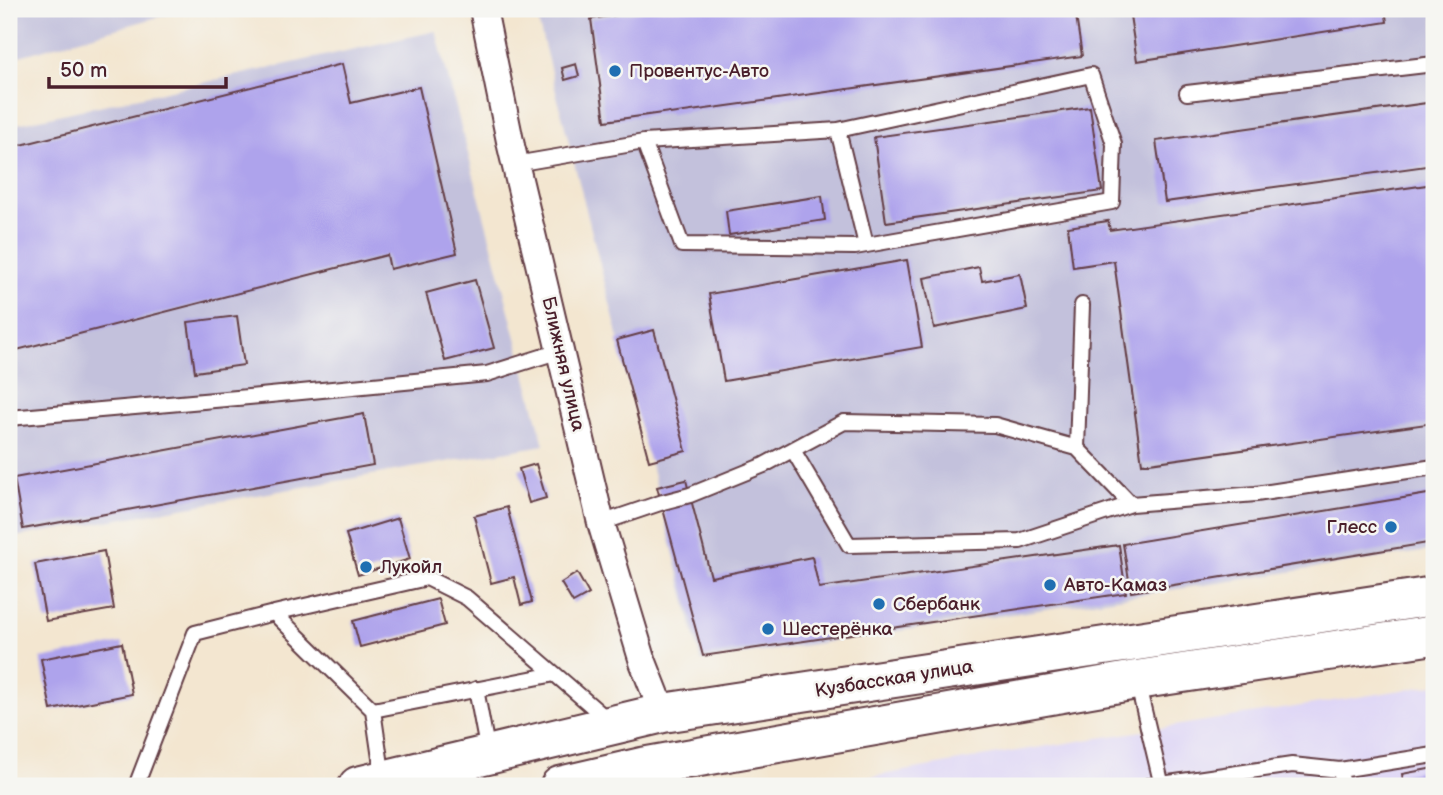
<svg xmlns="http://www.w3.org/2000/svg" width="1443" height="795" viewBox="0 0 1443 795" font-family="'Balsamiq Sans',sans-serif">
<style>
.built{fill:#ded5f6}
.industrial{fill:#c3c1dc}
.building{fill:#aea3ec}
.lines{fill:none;stroke-linecap:round;stroke-linejoin:round}
.lane-casing{stroke:#633d44;stroke-width:18}
.street-casing{stroke:#633d44;stroke-width:30}
.primary-casing{stroke:#633d44;stroke-width:42}
.lane{stroke:#fff;stroke-width:14}
.street{stroke:#fff;stroke-width:26}
.primary{stroke:#fff;stroke-width:38}
.poi-dot{fill:#1f6fb2;stroke:#f6f6f2;stroke-width:2.5}
.labels{text-anchor:middle;dominant-baseline:central;stroke-width:5;stroke-linejoin:round;paint-order:stroke}
.poi-label{font-size:19px;fill:#4a1f2b;stroke:#f6f6f2;text-anchor:start}
.street-label{font-size:19px;fill:#4a1f2b;stroke:#f6f6f2}
</style>
<rect width="100%" height="100%" fill="#f6f6f2"/>
<filter id="ink" filterUnits="userSpaceOnUse"><feTurbulence type="fractalNoise" baseFrequency=".0143" numOctaves="2"/><feDisplacementMap in="SourceGraphic" scale="14" xChannelSelector="R" yChannelSelector="G"/><feConvolveMatrix kernelMatrix="1 2 1 2 8 2 1 2 1" color-interpolation-filters="sRGB"/></filter>
<filter id="wash" filterUnits="userSpaceOnUse"><feTurbulence type="fractalNoise" baseFrequency=".00686" numOctaves="4" result="noise"/><feDisplacementMap in="SourceGraphic" scale="28" xChannelSelector="R" yChannelSelector="G"/><feGaussianBlur stdDeviation="1.57" result="paint"/><feColorMatrix in="noise" values="0 0 0 0 0 0 0 0 0 0 0 0 0 0 0 0 0 1.4 0 .05"/><feComposite in="paint" operator="in"/></filter>
<g filter="url(#wash)">
<rect width="100%" height="100%" fill="#f3e6d0"/>
<path class="built" d="M 1434,685 L 1434,786 L 821,786 L 1004,753 Z"/>
<path class="industrial" d="M 9,9 L 170,9 L 172,13 L 9,59 Z
M 535,9 L 1434,9 L 1434,550 L 701,661 Z
M 436,31 L 544,445 L 9,538 L 9,126 Z"/>
<g id="blocks">
<path class="building" d="M 655,9 L 1075,9 L 1082,56 L 670,114 L 669,112 L 605,121 L 591,19 Z
M 1129,9 L 1385,9 L 1387,22 L 1137,61 Z
M 342,64 L 351,103 L 419,87 L 457,253 L 390,269 L 387,255 L 9,352 L 9,148 Z
M 576,64 L 579,76 L 565,80 L 562,68 Z
M 1434,102 L 1434,165 L 1165,202 L 1156,141 Z
M 1090,107 L 1102,191 L 886,222 L 874,137 Z
M 1434,184 L 1434,423 L 1142,464 L 1114,261 L 1073,267 L 1068,227 L 1108,221 L 1110,230 Z
M 822,196 L 825,220 L 729,235 L 726,211 Z
M 907,260 L 922,347 L 724,381 L 709,294 Z
M 979,267 L 982,281 L 1020,274 L 1027,309 L 934,328 L 924,278 Z
M 475,280 L 494,348 L 445,361 L 426,293 Z
M 237,316 L 244,365 L 195,372 L 188,322 Z
M 654,330 L 686,451 L 649,461 L 617,340 Z
M 364,414 L 373,465 L 23,529 L 14,478 Z
M 536,464 L 546,498 L 529,503 L 519,469 Z
M 686,480 L 711,577 L 812,557 L 819,588 L 1119,545 L 1126,593 L 703,656 L 657,487 Z
M 1434,493 L 1434,542 L 1131,592 L 1123,544 Z
M 507,507 L 532,602 L 521,605 L 514,577 L 491,583 L 474,516 Z
M 398,518 L 410,559 L 358,575 L 346,534 Z
M 104,551 L 114,609 L 46,621 L 35,564 Z
M 577,573 L 589,594 L 573,603 L 561,583 Z
M 438,599 L 445,625 L 360,647 L 353,621 Z
M 122,643 L 132,694 L 51,710 L 41,659 Z
M 1434,768 L 1434,786 L 1404,786 L 1402,774 Z"/>
</g>
</g>
<g filter="url(#ink)">
<use href="#blocks" fill-opacity="0" stroke="#633d44" stroke-width="2"/>
<g class="lines">
<g class="lane-casing">
<path id="lane" d="M 1187,93 L 1434,64
M 838,130 L 866,245
M 515,164 L 644,142 L 838,130 L 1091,75 L 1114,144 L 1112,202 L 855,247 L 682,245 L 644,142
M 9,418 L 260,396 L 487,374 L 560,351
M 1077,448 L 1082,305
M 793,450 L 849,545 L 1020,541 L 1131,504
M 601,523 L 663,502 L 690,495 L 764,465 L 844,422 L 995,425 L 1077,448 L 1131,504 L 1256,494 L 1434,467
M 274,613 L 373,710 L 383,779
M 1137,681 L 1162,786
M 476,689 L 488,753
M 373,710 L 555,674
M 1340,770 L 1343,786
M 136,786 L 195,633 L 274,613 L 427,578 L 467,598 L 609,721
M 1148,786 L 1292,765 L 1340,770 L 1434,755"/>
</g>
<g class="street-casing">
<path id="street" d="M 483,9 L 511,146 L 601,523 L 643,662 L 663,713"/>
</g>
<g class="primary-casing">
<path id="primary" d="M 358,786 L 663,713 L 1434,596
M 560,786 L 642,767 L 1136,680 L 1434,635"/>
</g>
<use href="#lane" class="lane"/>
<use href="#street" class="street"/>
<use href="#primary" class="primary"/>
</g>
</g>
<g class="poi-dot">
<circle cx="615" cy="71" r="7"/>
<circle cx="1391" cy="527" r="7"/>
<circle cx="366" cy="567" r="7"/>
<circle cx="1050" cy="585" r="7"/>
<circle cx="879" cy="604" r="7"/>
<circle cx="768" cy="629" r="7"/>
</g>
<g class="labels">
<g class="poi-label">
<text x="629" y="71">Провентус-Авто</text>
<text x="1377" y="527" text-anchor="end">Глесс</text>
<text x="380" y="567">Лукойл</text>
<text x="1064" y="585">Авто-Камаз</text>
<text x="893" y="604">Сбербанк</text>
<text x="782" y="629">Шестерёнка</text>
</g>
<g class="street-label">
<text transform="translate(563 364) rotate(77)">Ближняя улица</text>
<text transform="translate(894 679) rotate(-9)">Кузбасская улица</text>
</g>
</g>
<rect width="1443" height="795" fill="none" stroke="#f6f6f2" stroke-width="35"/>
<path d="M49 77v10h177v-10" fill="none" stroke="#4a1f2b" stroke-width="3.5"/>
<text x="60" y="77" font-size="21" fill="#4a1f2b" stroke="#f6f6f2" stroke-width="5" paint-order="stroke">50 m</text>
</svg>
